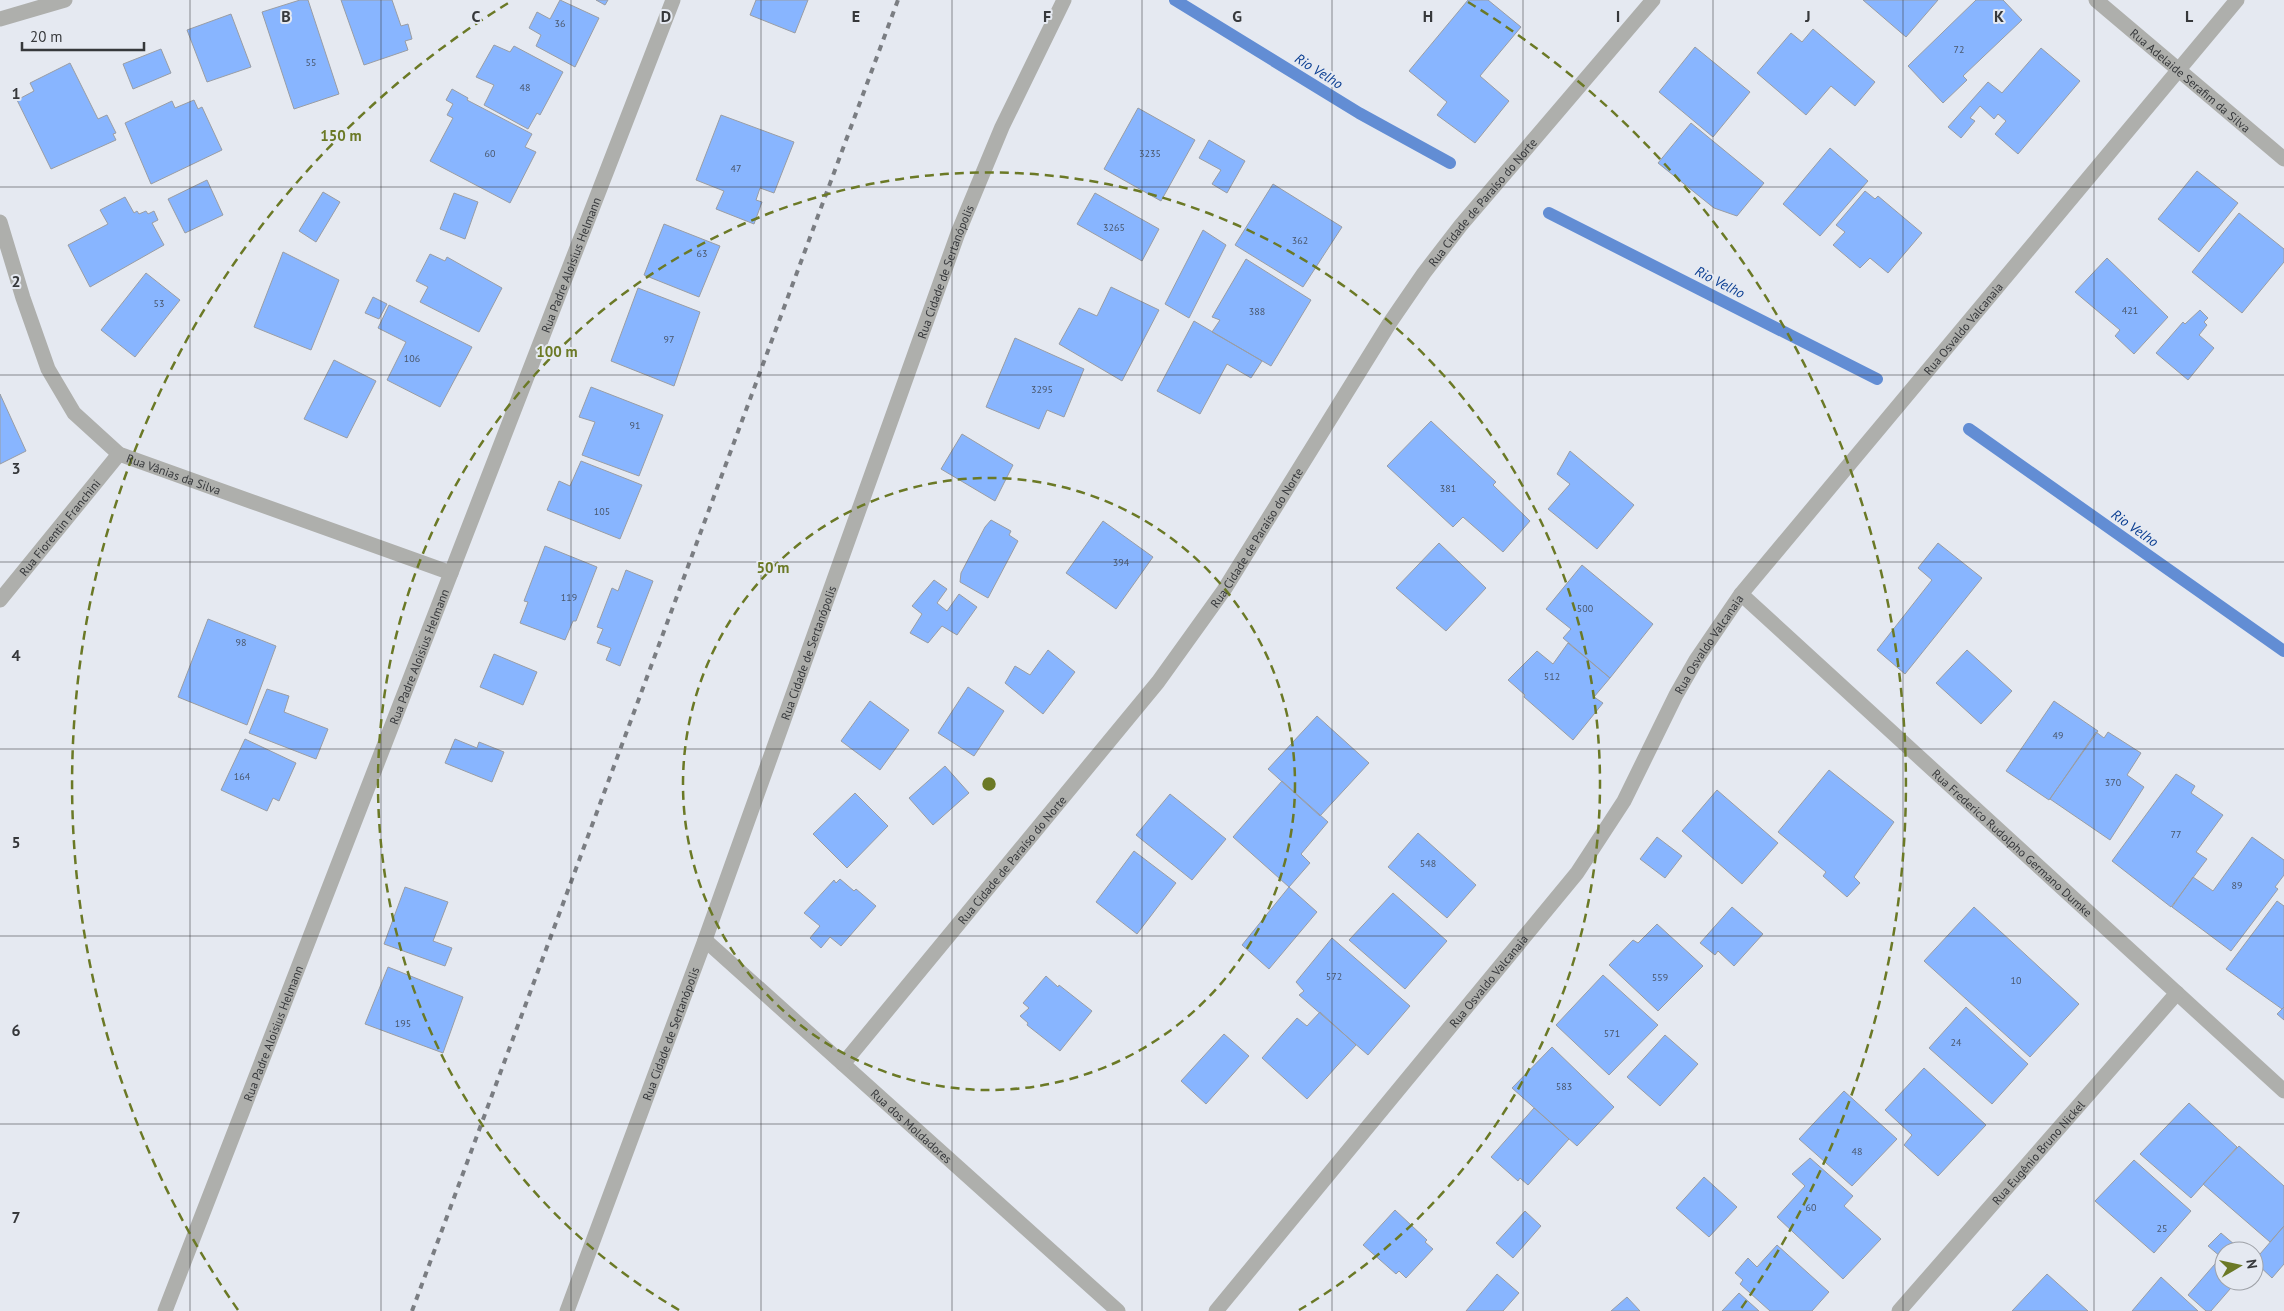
<svg xmlns="http://www.w3.org/2000/svg" width="2284" height="1311" viewBox="0 0 2284 1311" font-family="'PT Sans',sans-serif">
<style>
.lines{fill:none;stroke-linecap:round;stroke-linejoin:round}
.stream{stroke:#628dd4;stroke-width:12}
.building{fill:#88b5ff;stroke:#999da4}
.minor{stroke:#aeafac;stroke-width:15}
.rail{stroke:#7a7d82;stroke-width:4;stroke-dasharray:6 6;stroke-linecap:butt}
.grid{fill:none;stroke:#36383b;stroke-width:1;stroke-opacity:0.55}
.ring{fill:none;stroke:#6b7926;stroke-width:2.5;stroke-dasharray:9 6}
.labels{text-anchor:middle;dominant-baseline:central;stroke-width:4;stroke-linejoin:round;paint-order:stroke}
.number-label{font-size:10px;fill:#4a576c}
.street-label{font-size:12px;fill:#36383b;stroke:#e5e9f1}
.water-label{font-size:14px;font-style:italic;fill:#0a3e92;stroke:#e5e9f1}
.grid-label{font-size:16px;text-anchor:middle;font-weight:bold;fill:#36383b;stroke:#e5e9f1;stroke-width:4;stroke-linejoin:round;paint-order:stroke}
.centre{fill:#6b7926;stroke:#e5e9f1;stroke-width:2.5}
.ring-label{font-size:15px;text-anchor:middle;font-weight:bold;fill:#6b7926;stroke:#e5e9f1;stroke-width:4;stroke-linejoin:round;paint-order:stroke}
</style>
<rect width="100%" height="100%" fill="#e5e9f1"/>
<g class="lines">
<path class="stream" d="M 1175,0 L 1359,113 L 1450,163
M 1549,213 L 1877,379
M 1969,429 L 2284,651"/>
</g>
<path class="building" d="M 300,0 L 308,0 L 339,94 L 294,109 L 262,12 Z
M 341,0 L 392,0 L 401,26 L 408,24 L 412,39 L 405,41 L 408,50 L 364,65 Z
M 560,0 L 599,18 L 575,67 L 536,46 L 541,35 L 529,28 L 537,12 L 550,19 Z
M 596,0 L 608,0 L 605,5 Z
M 756,0 L 808,0 L 795,33 L 750,15 Z
M 1468,0 L 1488,0 L 1521,27 L 1480,76 L 1509,101 L 1475,143 L 1437,115 L 1447,102 L 1409,71 Z
M 1863,0 L 1938,0 L 1906,37 Z
M 1976,0 L 2003,0 L 2022,20 L 1963,76 L 1967,80 L 1943,103 L 1908,66 Z
M 231,14 L 251,67 L 207,82 L 187,30 Z
M 1813,29 L 1875,82 L 1855,106 L 1831,86 L 1806,115 L 1757,73 L 1791,33 L 1802,42 Z
M 494,45 L 510,52 L 514,46 L 563,72 L 540,115 L 537,113 L 528,129 L 484,105 L 494,85 L 476,77 Z
M 1695,47 L 1750,92 L 1713,137 L 1659,92 Z
M 2041,48 L 2080,81 L 2018,154 L 1995,134 L 2006,121 L 1998,114 L 1994,119 L 1980,106 L 1970,118 L 1975,121 L 1961,138 L 1948,127 L 1988,82 L 2002,93 Z
M 161,49 L 171,73 L 133,89 L 123,64 Z
M 70,63 L 98,119 L 107,115 L 116,133 L 113,134 L 116,140 L 51,169 L 17,100 L 34,91 L 30,83 Z
M 452,89 L 468,98 L 467,100 L 532,134 L 525,147 L 536,152 L 510,203 L 430,161 L 453,118 L 447,115 L 453,104 L 446,100 Z
M 194,100 L 198,109 L 202,107 L 222,150 L 151,184 L 125,123 L 172,101 L 175,108 Z
M 1138,108 L 1195,140 L 1161,201 L 1104,169 Z
M 721,115 L 794,142 L 774,193 L 760,188 L 756,200 L 762,202 L 754,224 L 716,209 L 724,191 L 696,180 Z
M 1691,123 L 1764,183 L 1737,216 L 1714,208 L 1658,163 Z
M 1209,140 L 1245,161 L 1227,193 L 1212,184 L 1221,170 L 1199,158 Z
M 1830,148 L 1868,181 L 1820,236 L 1783,204 Z
M 2197,171 L 2238,203 L 2199,252 L 2158,219 Z
M 207,180 L 223,215 L 185,233 L 168,199 Z
M 1273,184 L 1342,227 L 1303,287 L 1235,245 Z
M 1865,191 L 1875,199 L 1878,196 L 1922,233 L 1888,273 L 1870,258 L 1860,268 L 1833,245 L 1845,232 L 1836,225 Z
M 323,192 L 340,202 L 316,242 L 299,231 Z
M 454,193 L 478,202 L 465,239 L 440,229 Z
M 1095,193 L 1159,229 L 1142,261 L 1077,224 Z
M 125,197 L 134,213 L 137,211 L 139,214 L 146,211 L 148,214 L 154,211 L 158,220 L 152,223 L 164,245 L 90,287 L 68,245 L 108,224 L 100,210 Z
M 2239,213 L 2284,249 L 2284,262 L 2242,313 L 2192,272 Z
M 664,224 L 720,246 L 699,297 L 644,275 Z
M 1203,230 L 1226,245 L 1189,318 L 1165,304 Z
M 283,252 L 339,280 L 311,350 L 254,327 Z
M 430,254 L 445,261 L 447,257 L 502,288 L 479,332 L 420,302 L 428,287 L 416,281 Z
M 2107,258 L 2168,317 L 2134,354 L 2115,336 L 2120,330 L 2075,292 Z
M 1246,259 L 1311,300 L 1271,366 L 1212,332 L 1220,320 L 1212,317 Z
M 146,273 L 180,300 L 135,357 L 101,330 Z
M 1111,287 L 1159,310 L 1122,381 L 1059,344 L 1079,308 L 1097,316 Z
M 638,288 L 700,312 L 674,386 L 611,361 Z
M 373,297 L 387,304 L 379,319 L 365,313 Z
M 389,305 L 472,347 L 440,407 L 387,380 L 406,342 L 378,328 Z
M 2200,310 L 2208,318 L 2204,322 L 2207,325 L 2199,335 L 2214,348 L 2188,380 L 2156,353 L 2183,322 L 2185,324 Z
M 1194,321 L 1262,361 L 1251,378 L 1227,364 L 1200,414 L 1157,391 Z
M 1015,338 L 1084,369 L 1064,417 L 1047,410 L 1039,429 L 986,407 Z
M 334,360 L 376,381 L 347,438 L 304,419 Z
M 591,387 L 663,415 L 639,476 L 582,455 L 595,422 L 579,417 Z
M 0,394 L 26,451 L 0,464 Z
M 1431,421 L 1496,482 L 1493,485 L 1530,521 L 1503,552 L 1463,517 L 1453,527 L 1387,466 Z
M 962,434 L 1013,465 L 995,501 L 941,469 Z
M 1570,451 L 1634,505 L 1597,549 L 1548,509 L 1570,484 L 1557,474 Z
M 581,461 L 642,485 L 620,539 L 547,510 L 559,481 L 570,486 Z
M 991,520 L 1011,531 L 1009,535 L 1018,541 L 988,598 L 960,582 L 961,573 L 985,527 Z
M 1103,521 L 1153,557 L 1116,609 L 1066,573 Z
M 1439,543 L 1486,588 L 1446,631 L 1396,588 Z
M 1938,543 L 1982,578 L 1905,674 L 1877,650 L 1932,580 L 1918,568 Z
M 545,546 L 597,567 L 576,621 L 573,621 L 565,640 L 520,623 L 528,602 L 524,601 Z
M 1582,565 L 1653,624 L 1610,678 L 1563,638 L 1571,629 L 1546,609 Z
M 626,570 L 653,581 L 620,666 L 606,660 L 611,648 L 597,643 L 603,629 L 597,627 L 612,588 L 618,591 Z
M 934,580 L 947,589 L 937,603 L 947,611 L 959,594 L 977,607 L 957,635 L 942,626 L 928,643 L 910,633 L 922,614 L 912,606 Z
M 208,619 L 276,646 L 247,725 L 178,697 Z
M 1568,643 L 1610,678 L 1594,697 L 1603,703 L 1573,740 L 1524,697 L 1525,695 L 1508,680 L 1537,651 L 1553,664 Z
M 1048,650 L 1075,672 L 1043,714 L 1005,683 L 1015,666 L 1030,675 Z
M 1967,650 L 2012,691 L 1981,724 L 1936,683 Z
M 494,654 L 537,672 L 523,705 L 480,687 Z
M 968,687 L 1004,711 L 974,756 L 938,733 Z
M 267,689 L 289,696 L 284,712 L 328,729 L 316,759 L 249,733 Z
M 870,701 L 909,730 L 880,770 L 841,741 Z
M 2054,701 L 2098,731 L 2049,800 L 2006,771 Z
M 1317,716 L 1369,763 L 1320,816 L 1268,769 Z
M 2096,732 L 2104,738 L 2108,732 L 2141,753 L 2127,775 L 2144,787 L 2110,840 L 2050,799 Z
M 245,739 L 296,763 L 279,801 L 273,798 L 267,811 L 221,790 Z
M 455,739 L 477,748 L 479,742 L 504,752 L 492,782 L 445,763 Z
M 945,766 L 969,793 L 933,825 L 909,798 Z
M 1829,770 L 1894,822 L 1854,877 L 1860,883 L 1847,897 L 1823,876 L 1826,872 L 1778,832 Z
M 2176,774 L 2195,786 L 2191,793 L 2223,815 L 2196,852 L 2207,859 L 2171,907 L 2112,861 Z
M 1282,781 L 1328,822 L 1301,854 L 1310,863 L 1289,887 L 1233,837 Z
M 1717,790 L 1778,843 L 1742,884 L 1682,831 Z
M 855,793 L 888,826 L 847,868 L 813,834 Z
M 1170,794 L 1226,839 L 1192,880 L 1136,835 Z
M 1418,833 L 1476,885 L 1447,918 L 1388,867 Z
M 1657,837 L 1682,856 L 1665,878 L 1640,859 Z
M 2252,837 L 2284,860 L 2284,875 L 2275,887 L 2278,889 L 2231,951 L 2172,907 L 2193,877 L 2213,891 Z
M 1134,851 L 1176,883 L 1137,934 L 1096,902 Z
M 840,879 L 854,891 L 856,889 L 876,906 L 841,946 L 830,937 L 821,948 L 810,938 L 820,926 L 804,913 L 834,880 L 836,883 Z
M 405,887 L 448,902 L 433,941 L 452,948 L 445,966 L 384,944 Z
M 1289,887 L 1317,912 L 1269,969 L 1242,945 Z
M 1393,893 L 1447,941 L 1405,989 L 1349,940 Z
M 2277,901 L 2284,906 L 2284,1007 L 2282,1009 L 2226,969 Z
M 1732,907 L 1763,934 L 1734,966 L 1718,951 L 1715,955 L 1700,943 Z
M 1974,907 L 2079,1004 L 2030,1057 L 1924,961 Z
M 1657,924 L 1703,966 L 1658,1011 L 1609,965 L 1633,940 L 1638,943 Z
M 1332,938 L 1410,1006 L 1368,1055 L 1299,995 L 1304,991 L 1296,982 Z
M 388,967 L 463,997 L 443,1053 L 365,1024 Z
M 1603,975 L 1658,1025 L 1609,1075 L 1556,1025 Z
M 1046,976 L 1058,987 L 1059,985 L 1092,1011 L 1060,1051 L 1027,1025 L 1028,1023 L 1020,1016 L 1029,1008 L 1023,1003 Z
M 1966,1007 L 2028,1064 L 1992,1104 L 1929,1048 Z
M 2284,1007 L 2284,1020 L 2277,1014 Z
M 1320,1012 L 1356,1045 L 1307,1099 L 1262,1058 L 1297,1018 L 1307,1026 Z
M 1224,1034 L 1249,1056 L 1206,1104 L 1181,1081 Z
M 1665,1035 L 1698,1064 L 1660,1106 L 1627,1077 Z
M 1552,1047 L 1614,1107 L 1577,1146 L 1512,1088 Z
M 1924,1068 L 1986,1125 L 1938,1176 L 1904,1145 L 1912,1135 L 1885,1110 Z
M 1844,1091 L 1897,1139 L 1852,1186 L 1799,1139 Z
M 2189,1103 L 2237,1147 L 2191,1198 L 2140,1154 Z
M 1534,1108 L 1569,1139 L 1528,1185 L 1520,1178 L 1518,1181 L 1491,1157 Z
M 2239,1146 L 2284,1186 L 2284,1226 L 2270,1242 L 2203,1184 Z
M 1810,1158 L 1853,1196 L 1844,1206 L 1881,1239 L 1843,1279 L 1777,1217 L 1805,1186 L 1792,1174 Z
M 2134,1160 L 2191,1211 L 2154,1253 L 2095,1201 Z
M 1704,1177 L 1737,1207 L 1709,1237 L 1676,1208 Z
M 1395,1210 L 1427,1240 L 1425,1242 L 1433,1249 L 1406,1278 L 1399,1271 L 1396,1274 L 1363,1245 Z
M 1525,1211 L 1541,1226 L 1513,1258 L 1496,1243 Z
M 2284,1226 L 2284,1264 L 2272,1278 L 2254,1261 Z
M 2221,1233 L 2242,1251 L 2224,1251 L 2224,1281 L 2237,1281 L 2211,1311 L 2206,1311 L 2188,1295 L 2221,1257 L 2208,1246 Z
M 1777,1245 L 1829,1292 L 1812,1311 L 1770,1311 L 1740,1284 L 1743,1280 L 1735,1273 L 1748,1258 L 1757,1267 Z
M 1497,1274 L 1519,1293 L 1503,1311 L 1466,1311 Z
M 2047,1274 L 2088,1311 L 2012,1311 Z
M 2161,1277 L 2198,1311 L 2132,1311 Z
M 1739,1293 L 1759,1311 L 1722,1311 Z
M 1627,1297 L 1640,1311 L 1611,1311 Z"/>
<g class="lines">
<g class="minor">
<path id="s1" d="M 2096,0 L 2284,159"/>
<path d="M 0,19 L 65,0"/>
<path id="s2" d="M 0,222 L 23,298 L 48,369 L 74,413 L 119,454 L 451,573"/>
<path id="s3" d="M 1741,594 L 2284,1091"/>
<path id="s4" d="M 0,600 L 119,454"/>
<path id="s5" d="M 705,940 L 1118,1311"/>
<path id="s6" d="M 843,1064 L 1158,682 L 1224,590 L 1389,324 L 1424,273 L 1461,225 L 1653,0"/>
<path id="s7" d="M 165,1311 L 673,0"/>
<path id="s8" d="M 567,1311 L 705,940 L 958,233 L 1002,127 L 1064,0"/>
<path id="s9" d="M 1216,1311 L 1577,873 L 1624,801 L 1676,695 L 1696,660 L 1741,594 L 2237,0"/>
<path id="s10" d="M 1899,1311 L 2177,993"/>
</g>
<path class="rail" d="M 412,1311 L 898,0"/>
</g>
<path class="grid" d="M 190,0 L 190,1311M 381,0 L 381,1311M 571,0 L 571,1311M 761,0 L 761,1311M 952,0 L 952,1311M 1142,0 L 1142,1311M 1332,0 L 1332,1311M 1523,0 L 1523,1311M 1713,0 L 1713,1311M 1903,0 L 1903,1311M 2094,0 L 2094,1311M 0,187 L 2284,187M 0,375 L 2284,375M 0,562 L 2284,562M 0,749 L 2284,749M 0,936 L 2284,936M 0,1124 L 2284,1124"/>
<g class="ring">
<circle cx="989" cy="784" r="306"/>
<path d="M679 1310A611 611 0 1 1 1299 1310"/>
<path d="M238 1310A917 917 0 0 1 510 2M1468 2A917 917 0 0 1 1740 1310"/>
</g>
<g class="labels">
<g class="number-label">
<text x="560" y="23">36</text>
<text x="1959" y="49">72</text>
<text x="311" y="62">55</text>
<text x="525" y="87">48</text>
<text x="490" y="153">60</text>
<text x="1150" y="153">3235</text>
<text x="736" y="168">47</text>
<text x="1114" y="227">3265</text>
<text x="1300" y="240">362</text>
<text x="702" y="253">63</text>
<text x="159" y="303">53</text>
<text x="2130" y="310">421</text>
<text x="1257" y="311">388</text>
<text x="669" y="339">97</text>
<text x="412" y="358">106</text>
<text x="1042" y="389">3295</text>
<text x="635" y="425">91</text>
<text x="1448" y="488">381</text>
<text x="602" y="511">105</text>
<text x="1121" y="562">394</text>
<text x="569" y="597">119</text>
<text x="1585" y="608">500</text>
<text x="241" y="642">98</text>
<text x="1552" y="676">512</text>
<text x="2058" y="735">49</text>
<text x="242" y="776">164</text>
<text x="2113" y="782">370</text>
<text x="2176" y="834">77</text>
<text x="1428" y="863">548</text>
<text x="2237" y="885">89</text>
<text x="1334" y="976">572</text>
<text x="1660" y="977">559</text>
<text x="2016" y="980">10</text>
<text x="403" y="1023">195</text>
<text x="1612" y="1033">571</text>
<text x="1956" y="1042">24</text>
<text x="1564" y="1086">583</text>
<text x="1857" y="1151">48</text>
<text x="1811" y="1207">60</text>
<text x="2162" y="1228">25</text>
</g>
<g class="street-label">
<text stroke="none"><textPath href="#s1" startOffset="124">Rua Adelaide Serafim da Silva</textPath></text>
<text stroke="none"><textPath href="#s6" startOffset="1075">Rua Cidade de Paraíso do Norte</textPath></text>
<text stroke="none"><textPath href="#s7" startOffset="1122">Rua Padre Aloisius Helmann</textPath></text>
<text stroke="none"><textPath href="#s8" startOffset="1106">Rua Cidade de Sertanópolis</textPath></text>
<text stroke="none"><textPath href="#s9" startOffset="1238">Rua Osvaldo Valcanaia</textPath></text>
<text stroke="none"><textPath href="#s2" startOffset="325">Rua Vânias da Silva</textPath></text>
<text stroke="none"><textPath href="#s4" startOffset="94">Rua Fiorentin Franchini</textPath></text>
<text stroke="none"><textPath href="#s6" startOffset="670">Rua Cidade de Paraíso do Norte</textPath></text>
<text stroke="none"><textPath href="#s9" startOffset="832">Rua Osvaldo Valcanaia</textPath></text>
<text stroke="none"><textPath href="#s8" startOffset="701">Rua Cidade de Sertanópolis</textPath></text>
<text stroke="none"><textPath href="#s7" startOffset="702">Rua Padre Aloisius Helmann</textPath></text>
<text stroke="none"><textPath href="#s3" startOffset="368">Rua Frederico Rudolpho Germano Dumke</textPath></text>
<text stroke="none"><textPath href="#s6" startOffset="265">Rua Cidade de Paraíso do Norte</textPath></text>
<text stroke="none"><textPath href="#s9" startOffset="428">Rua Osvaldo Valcanaia</textPath></text>
<text stroke="none"><textPath href="#s7" startOffset="298">Rua Padre Aloisius Helmann</textPath></text>
<text stroke="none"><textPath href="#s8" startOffset="296">Rua Cidade de Sertanópolis</textPath></text>
<text stroke="none"><textPath href="#s5" startOffset="278">Rua dos Moldadores</textPath></text>
<text stroke="none"><textPath href="#s10" startOffset="211">Rua Eugênio Bruno Nickel</textPath></text>
</g>
<g class="water-label">
<text transform="translate(1319 71) rotate(32)">Rio Velho</text>
<text transform="translate(1720 282) rotate(27)">Rio Velho</text>
<text transform="translate(2135 528) rotate(35)">Rio Velho</text>
</g>
</g>
<g class="grid-label">
<text x="286" y="22">B</text>
<text x="476" y="22">C</text>
<text x="666" y="22">D</text>
<text x="856" y="22">E</text>
<text x="1047" y="22">F</text>
<text x="1237" y="22">G</text>
<text x="1428" y="22">H</text>
<text x="1618" y="22">I</text>
<text x="1808" y="22">J</text>
<text x="1999" y="22">K</text>
<text x="2189" y="22">L</text>
<text x="16" y="99">1</text>
<text x="16" y="287">2</text>
<text x="16" y="474">3</text>
<text x="16" y="661">4</text>
<text x="16" y="848">5</text>
<text x="16" y="1036">6</text>
<text x="16" y="1223">7</text>
</g>
<circle cx="989" cy="784" r="8" class="centre"/>
<g class="ring-label">
<text x="341" y="141">150 m</text>
<text x="557" y="357">100 m</text>
<text x="773" y="573">50 m</text>
</g>
<g transform="translate(2239 1266) rotate(81)"><circle r="24" fill="#e5e9f1" stroke="#9fa2a8"/>
<path d="M0-4L9 19L0 12L-9 19Z" fill="#6b7926"/>
<text y="-8" font-size="14" font-weight="bold" text-anchor="middle" fill="#36383b">N</text>
</g>
<path d="M22 42v8h122v-8" fill="none" stroke="#36383b" stroke-width="2.5"/>
<text x="30" y="42" font-size="15" fill="#36383b" stroke="#e5e9f1" stroke-width="4" paint-order="stroke">20 m</text>
</svg>
